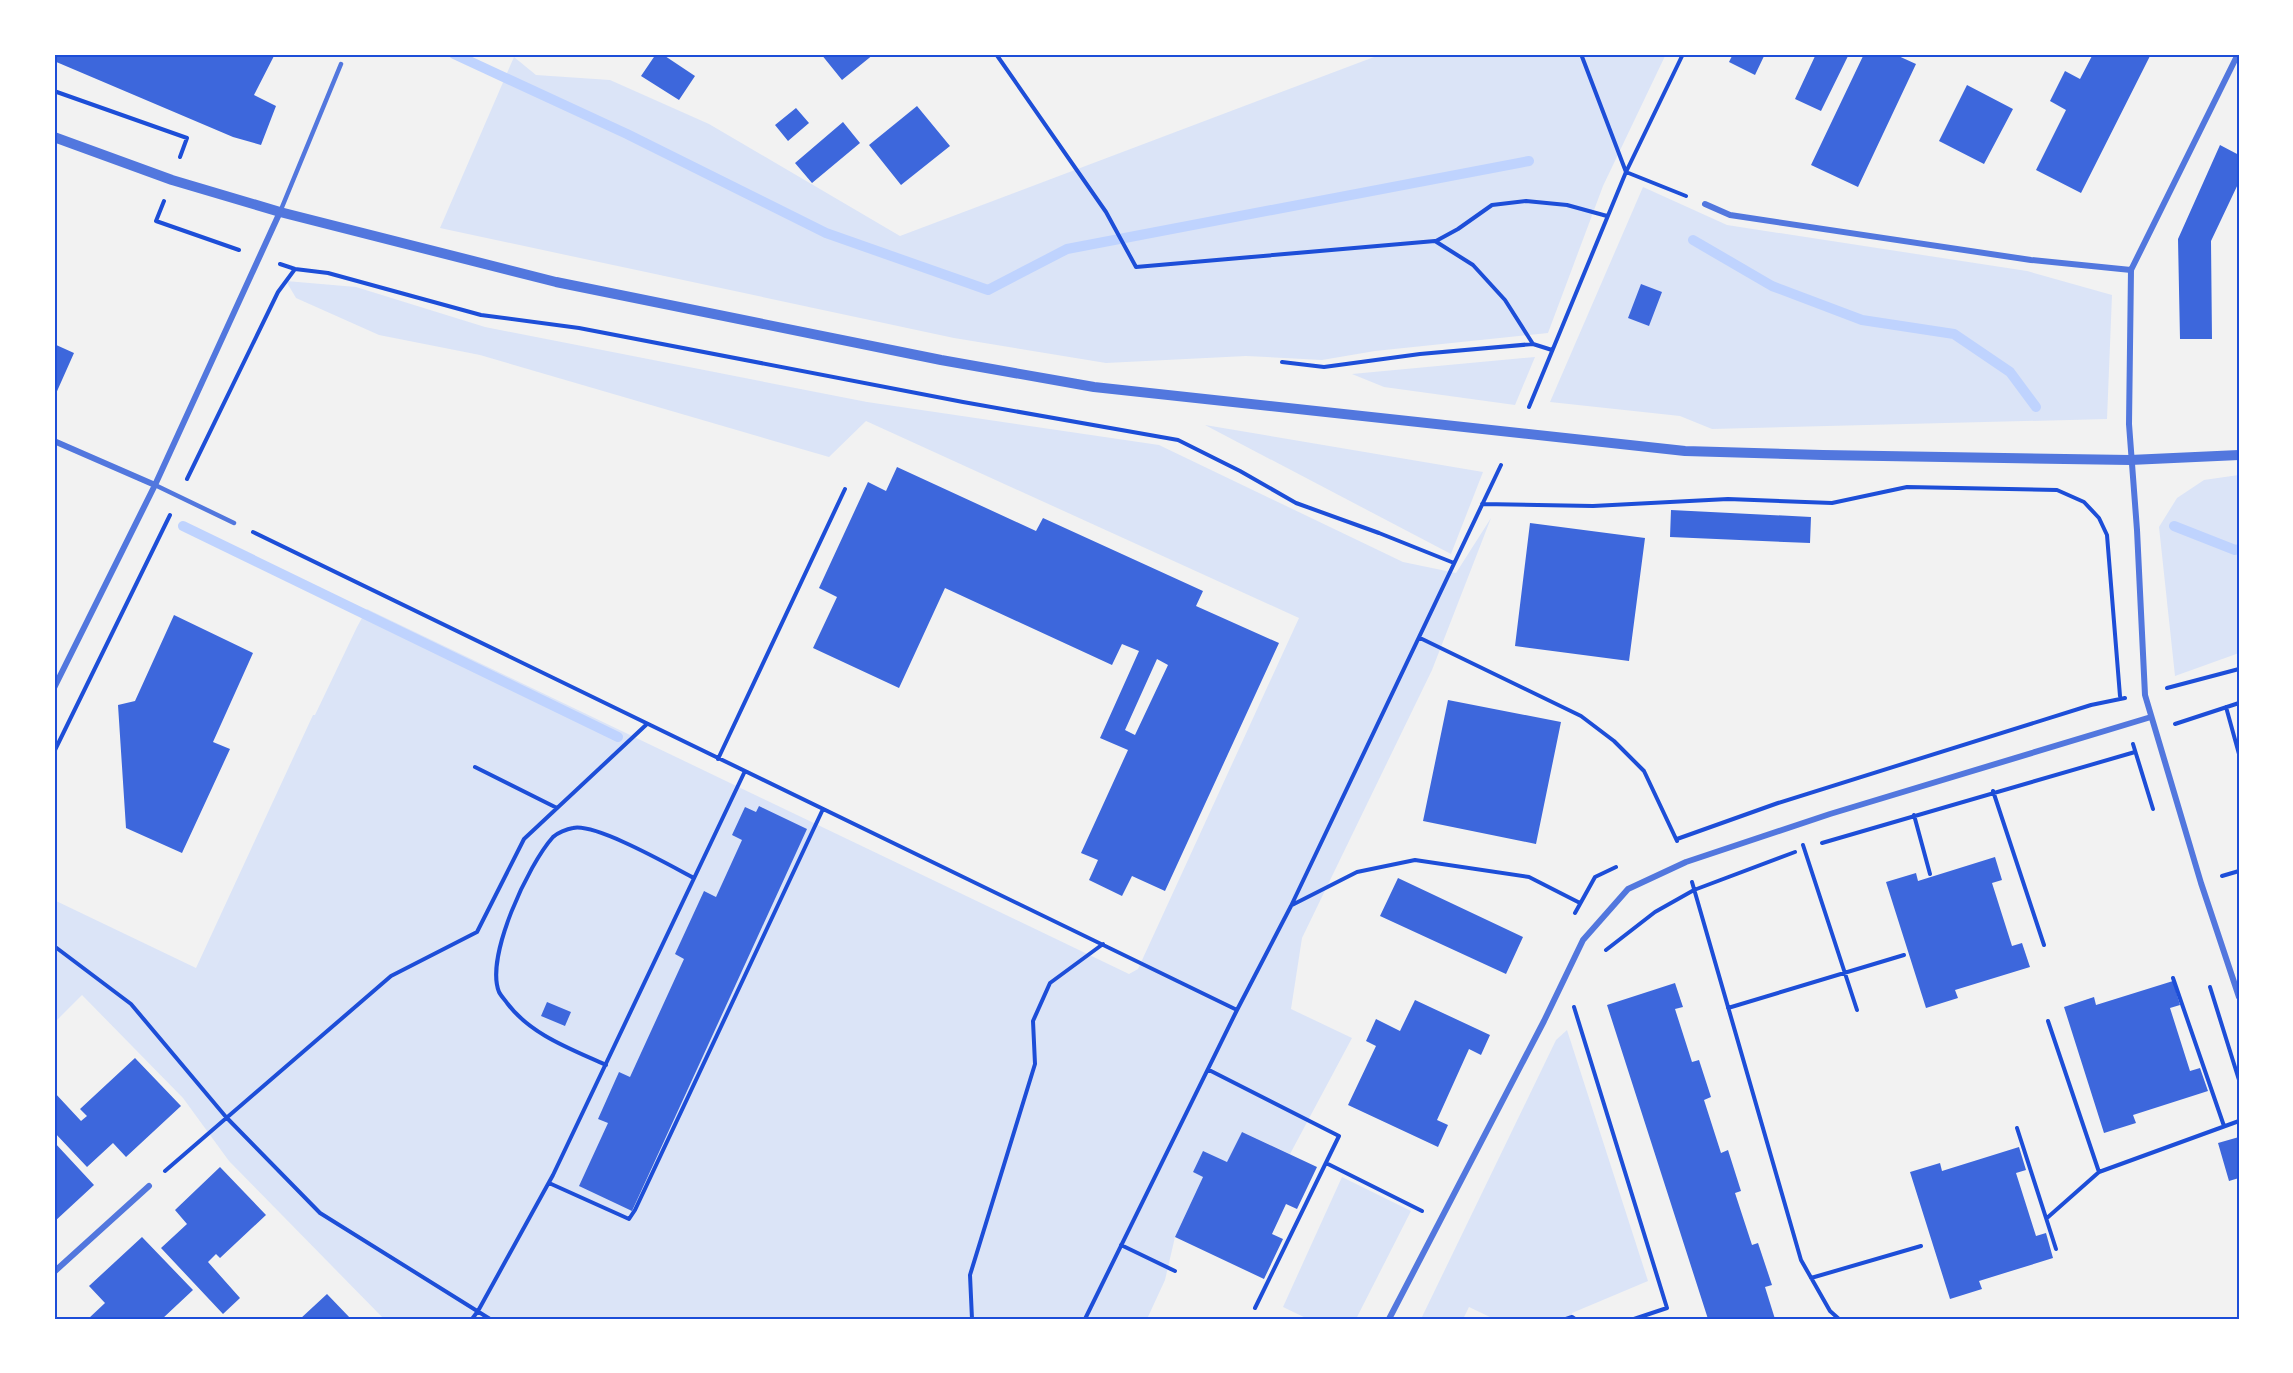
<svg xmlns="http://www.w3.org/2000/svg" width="2293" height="1373" viewBox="0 0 2293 1373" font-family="'Source Sans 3',sans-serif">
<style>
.green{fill:#dbe4f7}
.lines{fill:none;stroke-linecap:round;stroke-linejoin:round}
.stream{stroke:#bfd3fe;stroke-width:10}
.building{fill:#3d67dc;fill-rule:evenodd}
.path{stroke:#1d4ed8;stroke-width:4}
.service{stroke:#5277de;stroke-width:4.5}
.minor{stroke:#5277de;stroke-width:6}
.tertiary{stroke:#5277de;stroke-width:10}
.neatline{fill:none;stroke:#1d4ed8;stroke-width:2}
</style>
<rect width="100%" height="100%" fill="#f2f2f2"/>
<path class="green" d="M 1382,54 L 1666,54 L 1603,186 L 1548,333 L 1375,351 L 1322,360 L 1246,356 L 1106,363 L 954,338 L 440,228 L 514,57 L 536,75 L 610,80 L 709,124 L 900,236 Z
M 1643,187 L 1727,225 L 2027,271 L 2112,295 L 2107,419 L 1712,429 L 1680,416 L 1550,402 Z
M 286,281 L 356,287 L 485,327 L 867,402 L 1159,445 L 1403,562 L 1456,573 L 1491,518 L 1432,670 L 1302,938 L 1291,1009 L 1352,1038 L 1290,1154 L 1242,1132 L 1227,1162 L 1203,1152 L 1193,1172 L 1203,1177 L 1175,1237 L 1165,1280 L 1147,1319 L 384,1319 L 229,1161 L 183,1098 L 82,995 L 54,1023 L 54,900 L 196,968 L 313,715 L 315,715 L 357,627 L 367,609 L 1129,974 L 1138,969 L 1299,618 L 866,421 L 829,457 L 480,355 L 379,335 L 296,298 Z
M 1535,357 L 1515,405 L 1384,387 L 1352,374 Z
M 1205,425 L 1483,472 L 1451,554 Z
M 2239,475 L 2239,653 L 2175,676 L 2159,527 L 2177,498 L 2204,480 Z
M 1567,1030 L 1648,1281 L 1572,1313 L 1573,1319 L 1494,1319 L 1469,1307 L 1463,1319 L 1421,1319 L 1556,1040 Z
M 1342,1177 L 1411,1211 L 1356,1319 L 1308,1319 L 1283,1307 Z"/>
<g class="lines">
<path class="stream" d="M 454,54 L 627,134 L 826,233 L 988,290 L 1067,249 L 1529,161
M 1693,240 L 1772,286 L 1862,320 L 1954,334 L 2010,372 L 2036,407
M 183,526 L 618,737
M 2174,526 L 2235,550 L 2239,549"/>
</g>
<path class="building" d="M 54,54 L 275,54 L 254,95 L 276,106 L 261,145 L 233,137 L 54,61 Z
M 656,54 L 662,54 L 695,76 L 679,100 L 641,76 Z
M 821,54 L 874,54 L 842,80 Z
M 1733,54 L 1765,54 L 1755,75 L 1729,62 Z
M 1816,54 L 1849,54 L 1821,111 L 1795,99 Z
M 1864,54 L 1894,54 L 1916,64 L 1858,187 L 1811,165 Z
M 2093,54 L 2151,54 L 2081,193 L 2036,170 L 2066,110 L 2050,101 L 2065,71 L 2080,79 Z
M 1967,85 L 2013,109 L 1984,164 L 1939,141 Z
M 917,106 L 950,146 L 901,185 L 869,145 Z
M 796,108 L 809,123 L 788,141 L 775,125 Z
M 843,122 L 860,143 L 812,183 L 795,163 Z
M 2220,145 L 2239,155 L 2239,182 L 2211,241 L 2212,339 L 2180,339 L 2178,239 Z
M 1641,284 L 1662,292 L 1649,326 L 1628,318 Z
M 54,344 L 74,353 L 54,398 Z
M 897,467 L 1036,531 L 1043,518 L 1203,591 L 1196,606 L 1279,643 L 1165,891 L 1132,876 L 1122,896 L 1089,880 L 1098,860 L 1081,853 L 1128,750 L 1100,738 L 1139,651 L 1122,644 L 1112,665 L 945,588 L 899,688 L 813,648 L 837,597 L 819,588 L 868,482 L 886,491 ZM 1157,659 L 1168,665 L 1135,735 L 1125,730 Z
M 1671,510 L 1811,517 L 1810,543 L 1670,537 Z
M 1530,523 L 1645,538 L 1629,661 L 1515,646 Z
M 174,615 L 253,653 L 213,742 L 230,749 L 182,853 L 126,828 L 118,705 L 135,701 Z
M 1448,700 L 1561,722 L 1536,844 L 1423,821 Z
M 759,806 L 807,829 L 632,1211 L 579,1186 L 608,1123 L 598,1119 L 619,1072 L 630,1077 L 684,959 L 675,954 L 704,891 L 716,897 L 742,840 L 732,835 L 745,807 L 756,812 Z
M 1995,857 L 2002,880 L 1992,883 L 2012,946 L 2022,943 L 2030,967 L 1955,990 L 1958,998 L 1926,1008 L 1886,882 L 1916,873 L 1918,881 Z
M 1398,878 L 1523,937 L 1506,974 L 1380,916 Z
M 2173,981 L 2180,1005 L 2170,1008 L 2190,1071 L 2200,1068 L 2208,1091 L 2133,1115 L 2136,1123 L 2104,1133 L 2064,1007 L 2094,997 L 2096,1005 Z
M 1675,983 L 1683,1007 L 1675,1009 L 1692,1062 L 1699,1060 L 1711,1097 L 1704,1100 L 1721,1153 L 1728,1150 L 1741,1191 L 1735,1193 L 1752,1245 L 1758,1243 L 1772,1285 L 1765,1287 L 1775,1319 L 1708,1319 L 1607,1005 Z
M 1415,1000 L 1490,1035 L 1481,1055 L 1469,1049 L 1437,1120 L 1448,1125 L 1438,1147 L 1348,1105 L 1376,1046 L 1366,1041 L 1376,1019 L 1400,1031 Z
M 547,1002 L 571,1012 L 565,1026 L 541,1016 Z
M 135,1058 L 181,1106 L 126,1157 L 113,1143 L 87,1167 L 54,1132 L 54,1092 L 81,1121 L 87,1116 L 80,1109 Z
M 1242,1132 L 1317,1167 L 1297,1209 L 1286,1204 L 1272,1234 L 1283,1239 L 1264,1279 L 1175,1237 L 1203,1177 L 1193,1172 L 1203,1151 L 1227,1162 Z
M 2239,1137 L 2239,1178 L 2229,1181 L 2218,1143 Z
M 54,1142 L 94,1185 L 54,1222 Z
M 2019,1147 L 2026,1170 L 2016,1173 L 2036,1236 L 2046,1233 L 2053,1258 L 1979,1281 L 1982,1289 L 1950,1299 L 1910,1172 L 1940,1163 L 1942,1171 Z
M 220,1167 L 266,1215 L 220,1258 L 216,1254 L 208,1262 L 240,1298 L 223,1314 L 161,1248 L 187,1224 L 175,1210 Z
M 142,1237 L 193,1290 L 162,1319 L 88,1319 L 105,1303 L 89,1286 Z
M 327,1294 L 351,1319 L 300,1319 Z"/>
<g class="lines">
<path class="path" d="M 996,54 L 1106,212 L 1136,267 L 1435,241 L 1473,265 L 1505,300 L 1533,344
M 1581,54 L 1626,172 L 1686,196
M 54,91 L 187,138 L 180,157
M 164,201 L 156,221 L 239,250
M 1436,241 L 1458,229 L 1492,205 L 1526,201 L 1567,205 L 1607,216
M 280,264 L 295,269 L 328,273 L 481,315 L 579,328 L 963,402 L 1178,440 L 1240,471 L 1296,503 L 1379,533 L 1454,563
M 1282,362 L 1324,367 L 1420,354 L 1533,344 L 1552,350
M 1529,407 L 1626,172 L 1683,54
M 187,479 L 278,292 L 295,269
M 1482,504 L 1593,506 L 1728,499 L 1832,503 L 1907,487 L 2057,490 L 2084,502 L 2099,518 L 2107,535 L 2120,696
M 253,532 L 1237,1010
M 1420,638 L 1581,716 L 1614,741 L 1644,771 L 1677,841
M 2167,688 L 2239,669
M 2226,707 L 2239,754
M 2175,724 L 2239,703
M 2133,744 L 2153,809
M 54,752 L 170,515
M 718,759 L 845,489
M 475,767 L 557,808
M 1993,791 L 2044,945
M 1914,815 L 1930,874
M 1677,839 L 1778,803 L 2091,705 L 2125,698
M 1822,843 L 2135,752
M 1803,845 L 1857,1010
M 2222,876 L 2239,871
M 1692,882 L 1801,1260 L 1830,1311 L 1839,1319
M 1292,905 L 1357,872 L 1415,860 L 1529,877 L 1580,903
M 1575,913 L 1595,877 L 1616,867
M 54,946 L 131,1004 L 226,1117 L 320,1213 L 490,1319
M 1606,950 L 1655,912 L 1694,890 L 1795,852
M 2173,978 L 2224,1126
M 2210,987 L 2239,1080
M 1574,1007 L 1667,1308 L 1634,1319
M 1728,1008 L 1904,955
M 2048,1021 L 2099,1172
M 606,1065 C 571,1049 531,1035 507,1003 C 505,1000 501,996 499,992 C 485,957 528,865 553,837 C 557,833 567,829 573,828 C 596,823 671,866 694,878
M 1209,1070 L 1339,1136 L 1255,1308
M 2017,1128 L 2056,1249
M 1326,1163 L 1422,1211
M 165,1171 L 391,976 L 477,932 L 524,839 L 647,724
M 549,1183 L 629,1219 L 635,1210 L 823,809
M 2047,1218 L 2099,1172 L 2239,1121
M 1121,1245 L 1175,1271
M 1811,1278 L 1921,1246
M 472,1319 L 478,1311 L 553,1175 L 745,771
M 972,1319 L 970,1275 L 1035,1064 L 1033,1021 L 1050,983 L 1103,944
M 1085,1319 L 1237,1010 L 1291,906 L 1501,465
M 1566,1319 L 1572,1317 L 1575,1319"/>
<path class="service" d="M 280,212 L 341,64
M 155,485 L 234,523"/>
<path class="minor" d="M 2238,54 L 2131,270 L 2129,424 L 2137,530 L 2145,695 L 2201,883 L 2239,997
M 1705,204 L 1730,215 L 2031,260 L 2131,270
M 54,441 L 155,485
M 54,688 L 155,485 L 280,212
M 54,1272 L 149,1186
M 1389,1319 L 1544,1021 L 1583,940 L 1628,889 L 1686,862 L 1830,814 L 2151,717"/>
<path class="tertiary" d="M 54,137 L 172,180 L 280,212 L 556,282 L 941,360 L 1094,387 L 1685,451 L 1823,455 L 2130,460 L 2239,455"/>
</g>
<rect width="2293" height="1373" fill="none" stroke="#ffffff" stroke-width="111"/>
<rect x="56" y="56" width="2182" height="1262" class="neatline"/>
</svg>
